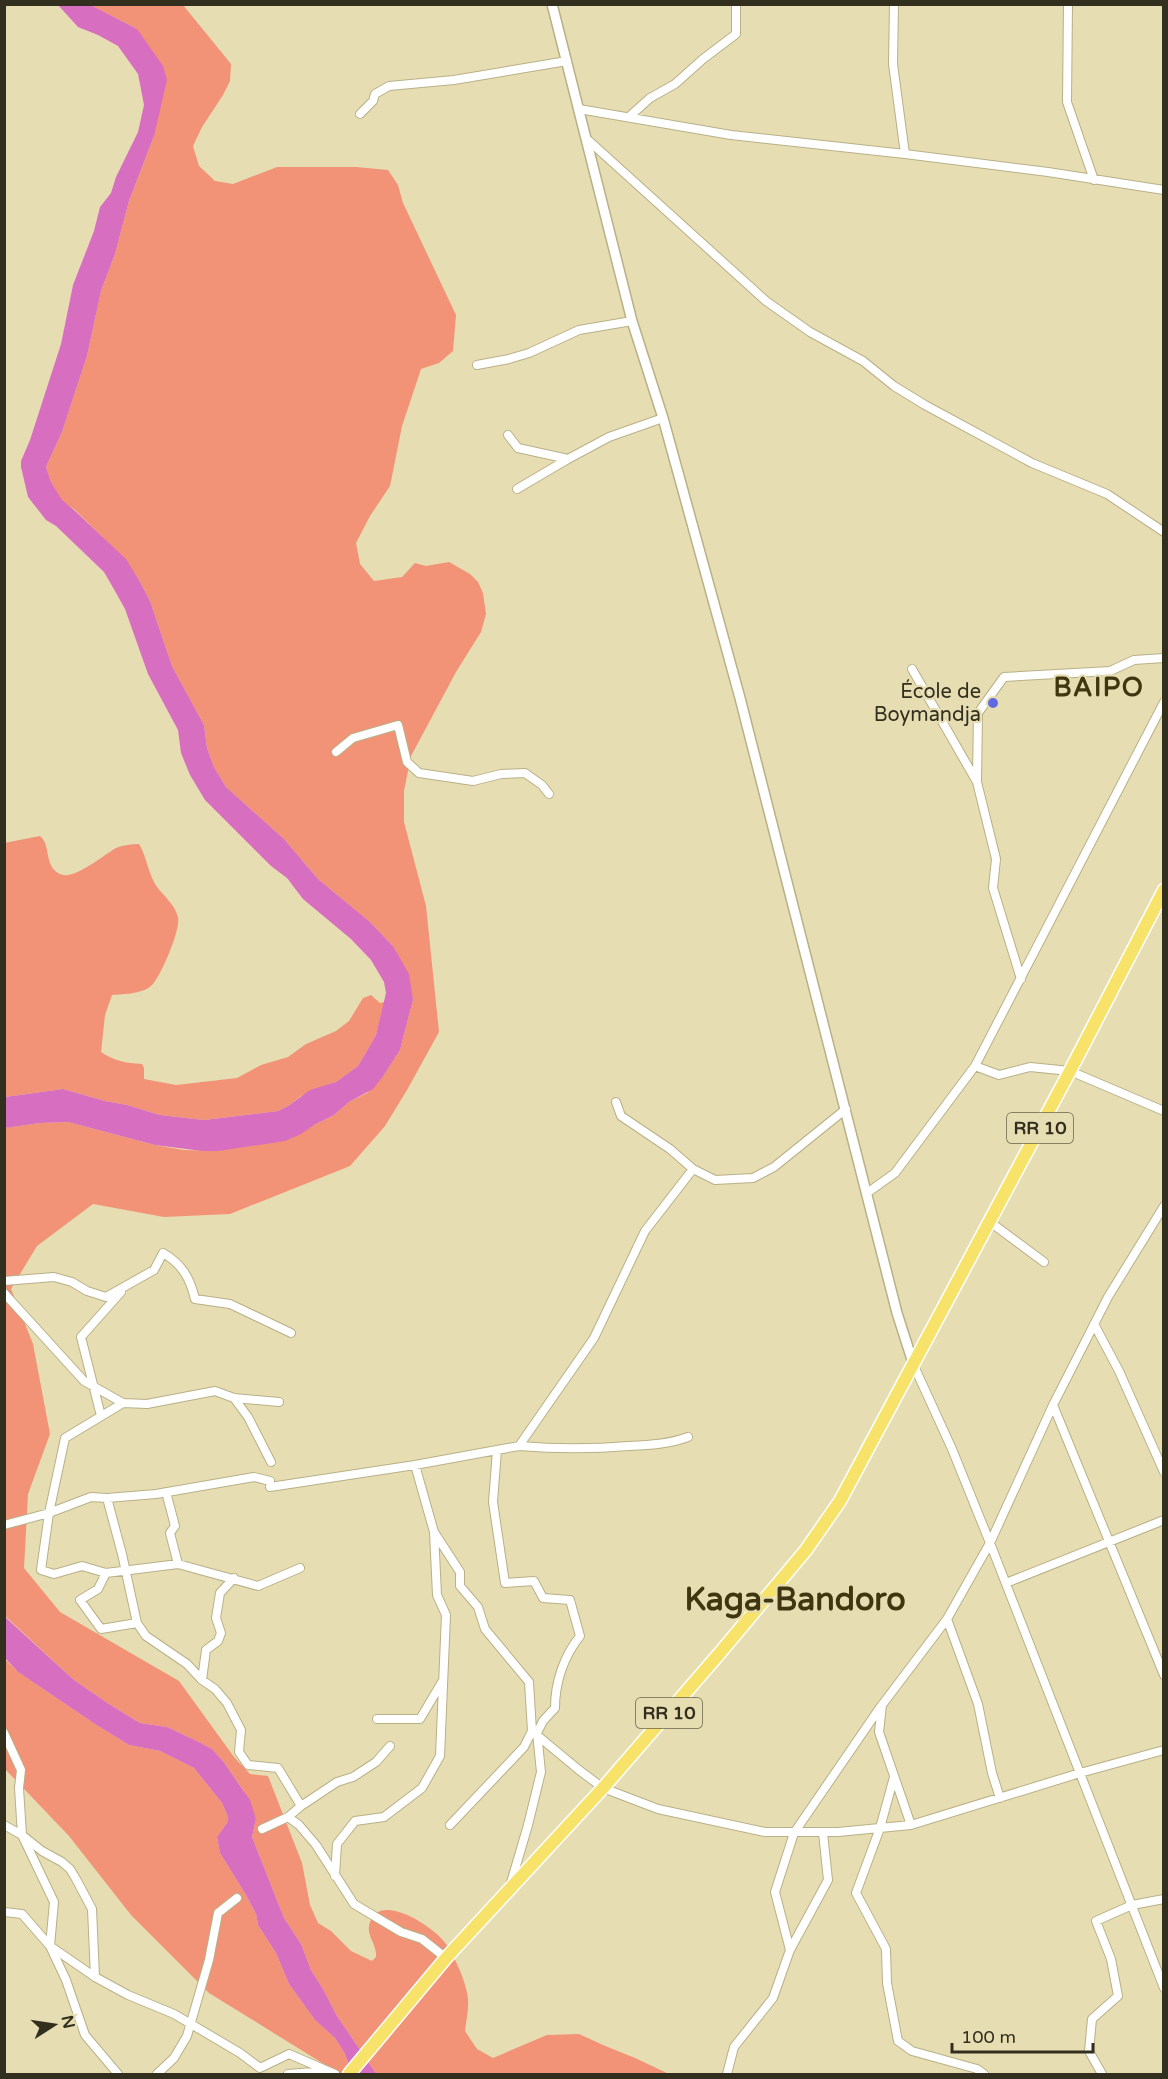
<svg xmlns="http://www.w3.org/2000/svg" width="1168" height="2079" viewBox="0 0 1168 2079" font-family="'Varela Round',sans-serif">
<style>
.green{fill:#f29277}
.water{fill:#d86ec0}
.lines{fill:none;stroke-linecap:round;stroke-linejoin:round}
.minor-casing{stroke:#b9b087;stroke-width:10}
.tertiary-casing{stroke:#b9b087;stroke-width:12}
.primary-casing{stroke:#fff;stroke-width:15}
.minor{stroke:#fff;stroke-width:8}
.tertiary{stroke:#fff;stroke-width:9}
.primary{stroke:#f8e36a;stroke-width:12}
.poi-dot{fill:#6168e1;stroke:#e7ddb3;stroke-width:2}
.labels{text-anchor:middle;dominant-baseline:central;stroke-width:4.5;stroke-linejoin:round;paint-order:stroke}
.shield{fill:#e7ddb3;stroke:#68634b;stroke-width:1.5}
.shield-label{font-size:18px;font-weight:bold;fill:#322f1e}
.poi-label{font-size:20px;fill:#322f1e;stroke:#e7ddb3;text-anchor:end}
.district-label{font-size:26px;font-weight:bold;letter-spacing:1.5px;fill:#3f3610;stroke:#e7ddb3}
.town-label{font-size:32px;font-weight:bold;fill:#3f3610;stroke:#e7ddb3}
</style>
<rect width="100%" height="100%" fill="#e7ddb3"/>
<path class="green" d="M 91,5 L 183,5 L 231,64 L 230,81 L 223,95 L 202,127 L 193,146 L 199,166 L 215,181 L 233,184 L 277,167 L 356,167 L 388,170 L 398,185 L 403,203 L 456,315 L 453,351 L 439,363 L 421,369 L 402,426 L 390,486 L 370,516 L 356,543 L 360,564 L 374,581 L 402,577 L 415,563 L 426,566 L 449,562 L 470,574 L 478,582 L 483,593 L 486,614 L 481,632 L 456,672 L 411,756 L 404,791 L 404,822 L 426,906 L 439,1032 L 407,1090 L 385,1126 L 350,1166 L 230,1214 L 164,1217 L 93,1204 L 37,1246 L 11,1289 L 33,1344 L 50,1434 L 28,1494 L 24,1568 L 60,1612 L 179,1681 L 234,1757 L 250,1774 L 268,1776 L 302,1863 L 310,1905 L 318,1923 L 331,1931 L 351,1951 L 372,1961 L 376,1957 C 377,1945 367,1936 369,1926 C 376,1888 435,1927 446,1944 C 455,1957 467,1984 468,1999 C 469,2009 466,2021 465,2031 L 477,2049 L 493,2058 L 547,2035 L 579,2034 L 603,2045 L 635,2058 L 669,2074 L 379,2074 L 375,2072 L 337,2016 L 323,1989 L 311,1970 L 301,1944 L 284,1918 L 252,1837 L 256,1819 L 244,1791 L 223,1761 L 212,1749 L 197,1741 L 167,1727 L 140,1723 L 109,1704 L 74,1680 L 5,1616 L 4,1128 L 40,1123 L 68,1122 L 155,1145 L 184,1150 L 218,1151 L 314,1125 L 334,1115 L 349,1102 L 367,1093 L 384,1075 L 400,1050 L 413,1000 L 400,960 L 393,946 L 370,922 L 318,879 L 284,839 L 226,787 L 214,767 L 207,748 L 204,725 L 172,666 L 150,601 L 139,580 L 125,559 L 74,509 L 62,501 L 51,482 L 46,467 L 62,432 L 87,356 L 101,291 L 115,254 L 129,201 L 154,136 L 137,29 Z
M 40,836 C 51,845 44,864 58,873 C 72,883 103,855 116,848 C 124,845 131,844 139,844 C 147,857 148,874 157,887 C 164,896 175,905 178,917 C 181,929 161,976 152,985 C 143,994 124,994 112,995 L 105,1015 L 101,1052 C 114,1061 126,1063 142,1064 L 144,1068 L 144,1079 L 176,1085 L 237,1078 L 261,1065 L 288,1057 L 306,1044 L 336,1031 L 349,1021 L 363,998 L 371,995 L 380,1003 L 385,1002 L 376,1035 L 358,1066 L 336,1082 L 301,1096 L 288,1106 L 278,1111 L 204,1120 L 160,1115 L 127,1105 L 105,1101 L 63,1089 L 5,1097 L 4,843 Z
M 4,1658 L 18,1672 L 95,1724 L 129,1745 L 160,1751 L 194,1768 L 222,1803 L 228,1817 L 227,1823 L 217,1837 L 220,1853 L 246,1895 L 256,1914 L 258,1925 L 276,1953 L 289,1984 L 315,2020 L 335,2038 L 344,2052 L 353,2074 L 340,2074 L 209,1993 L 131,1915 L 69,1836 L 5,1769 Z"/>
<path class="water" d="M 58,5 L 91,5 L 137,29 L 163,66 L 167,80 L 154,136 L 129,201 L 115,254 L 101,291 L 87,356 L 62,432 L 46,467 L 51,482 L 62,500 L 73,509 L 126,559 L 139,580 L 150,601 L 172,666 L 204,725 L 207,748 L 214,767 L 226,787 L 284,839 L 318,879 L 370,922 L 393,946 L 409,974 L 413,1000 L 400,1050 L 384,1075 L 373,1089 L 349,1102 L 334,1115 L 314,1125 L 301,1134 L 285,1141 L 218,1151 L 202,1151 L 155,1145 L 68,1122 L 40,1123 L 5,1128 L 5,1097 L 63,1089 L 105,1101 L 127,1105 L 160,1115 L 204,1120 L 278,1111 L 288,1106 L 310,1090 L 336,1082 L 358,1066 L 376,1035 L 386,993 L 384,982 L 371,960 L 351,939 L 303,899 L 287,878 L 271,866 L 205,800 L 190,775 L 181,753 L 178,730 L 148,674 L 125,609 L 115,591 L 104,572 L 56,526 L 46,520 L 28,497 L 21,467 L 21,461 L 30,440 L 61,344 L 73,285 L 94,231 L 100,207 L 111,193 L 116,177 L 138,132 L 144,105 L 138,74 L 118,46 L 98,35 L 78,27 Z
M 4,1616 L 74,1680 L 109,1704 L 140,1723 L 167,1727 L 197,1741 L 212,1749 L 223,1761 L 250,1800 L 256,1819 L 252,1837 L 284,1918 L 301,1944 L 311,1970 L 323,1989 L 337,2016 L 375,2072 L 379,2074 L 353,2074 L 344,2052 L 335,2038 L 315,2020 L 289,1984 L 276,1953 L 258,1925 L 256,1914 L 246,1895 L 220,1853 L 217,1837 L 227,1823 L 228,1817 L 222,1803 L 194,1768 L 160,1751 L 129,1745 L 95,1724 L 18,1672 L 5,1658 Z"/>
<g class="lines">
<g class="minor-casing">
<path id="minor" d="M 894,4 L 893,64 L 905,154
M 1068,4 L 1067,102 L 1094,180
M 579,109 L 731,135 L 905,154 L 1048,172 L 1164,190
M 360,114 L 373,101 L 375,94 L 389,86 L 454,80 L 567,61
M 630,116 L 650,98 L 675,84 L 703,59 L 736,34 L 736,4
M 588,140 L 766,301 L 810,332 L 863,361 L 894,386 L 925,405 L 1032,463 L 1107,494 L 1164,532
M 477,365 L 509,359 L 529,353 L 579,330 L 632,321
M 508,435 L 518,448 L 568,459 L 609,437 L 663,418
M 517,489 L 568,459
M 912,669 L 977,782 L 996,859 L 993,888 L 1021,979
M 336,752 L 353,738 L 398,725 L 407,762 L 419,773 L 473,781 L 501,774 L 525,773 L 542,785 L 549,794
M 977,781 L 978,713 L 1004,677 L 1110,671 L 1134,660 L 1164,658
M 975,1066 L 999,1075 L 1030,1067 L 1070,1071 L 1164,1111
M 616,1102 L 621,1116 L 670,1149 L 693,1169 L 715,1180 L 753,1178 L 774,1167 L 846,1109
M 867,1193 L 895,1173 L 975,1066 L 1164,702
M 990,1222 L 1044,1262
M 4,1281 L 54,1277 L 72,1282 L 87,1291 L 106,1297 L 154,1270 L 163,1253 C 182,1264 190,1278 195,1299 L 230,1304 L 291,1333
M 4,1293 L 84,1381 L 123,1403 L 147,1404 L 215,1391 L 234,1398 L 279,1402
M 1094,1324 L 1119,1371 L 1164,1472
M 914,1366 L 952,1449 L 990,1543 L 1164,1988
M 234,1398 L 248,1417 L 271,1462
M 123,1403 L 65,1438 L 49,1513 L 41,1570 L 54,1574 L 82,1566 L 106,1573 L 178,1564 L 258,1586 L 300,1568
M 1053,1405 L 1164,1675
M 101,1416 L 81,1337 L 121,1292
M 519,1446 C 556,1449 592,1449 629,1446 C 650,1445 669,1444 688,1437
M 497,1450 L 493,1502 L 505,1583 L 534,1581 L 543,1598 L 570,1600 L 580,1636 C 564,1656 555,1682 555,1708 L 543,1721 L 537,1733 L 541,1772 L 528,1825 L 510,1886
M 415,1465 L 434,1532 L 460,1572 L 460,1586 L 478,1607 L 485,1629 L 529,1682 L 532,1731 L 524,1747 L 450,1825
M 270,1487 L 415,1465 L 519,1446 L 594,1338 L 645,1231 L 693,1169
M 166,1492 L 175,1526 L 170,1533 L 178,1564
M 107,1498 L 122,1554 L 137,1623 L 146,1636 L 187,1664 L 202,1680 L 215,1689 L 227,1703 L 241,1730 L 239,1752 L 248,1765 L 278,1768 L 301,1806
M 4,1525 L 49,1513 L 91,1497 L 107,1498 L 156,1494 L 254,1477 L 270,1481
M 106,1573 L 98,1589 L 80,1600 L 101,1629 L 137,1623
M 1006,1583 L 1164,1520
M 947,1619 L 978,1704 L 992,1773 L 1000,1798
M 202,1680 L 206,1650 L 218,1641 L 221,1633 L 216,1618 L 220,1593 L 234,1578
M 377,1719 L 420,1719 L 442,1682
M 532,1731 L 579,1770 L 603,1788 L 658,1809 L 765,1832 L 838,1832 L 911,1825 L 1080,1773 L 1164,1750
M 4,1733 L 21,1770 L 19,1788 L 22,1835 L 54,1902 L 50,1946 L 66,1980 L 85,2035 L 118,2074
M 894,1777 L 880,1828 L 856,1893 L 886,1949 L 887,1983 L 898,2041 L 912,2051 L 977,2069 L 984,2074
M 288,1817 L 299,1825 L 316,1845 L 354,1904 L 401,1932 L 422,1939 L 446,1958
M 4,1825 L 22,1835 L 42,1851 L 62,1862 L 70,1869 L 76,1879 L 92,1909 L 95,1977
M 911,1825 L 879,1732 L 882,1705 L 947,1619 L 990,1543 L 1053,1405 L 1108,1297 L 1164,1206
M 262,1829 L 288,1817 L 301,1806 L 337,1782 L 353,1777 L 376,1762 L 390,1746
M 335,1876 L 337,1844 L 355,1821 L 384,1817 L 422,1788 L 440,1756 L 446,1615 L 437,1595 L 434,1532
M 4,1912 L 22,1914 L 50,1946 L 95,1977 L 128,1995 L 174,2014 L 240,2053 L 260,2068 L 289,2054 L 335,2074
M 790,1950 L 828,1880 L 823,1833
M 157,2074 L 174,2058 L 187,2036 L 209,1960 L 218,1913 L 237,1898
M 288,2074 L 325,2071
M 727,2074 L 734,2047 L 773,1998 L 790,1950 L 775,1892 L 794,1833 L 881,1706
M 1102,2074 L 1089,2051 L 1092,2019 L 1118,1996 L 1111,1959 L 1096,1921 L 1132,1905 L 1164,1899"/>
</g>
<g class="tertiary-casing">
<path id="tertiary" d="M 552,4 L 632,321 L 663,418 L 740,698 L 897,1313 L 914,1366"/>
</g>
<g class="primary-casing">
<path id="primary" d="M 349,2074 L 446,1958 L 603,1788 L 719,1654 L 806,1550 L 840,1501 L 1070,1071 L 1164,890"/>
</g>
<use href="#minor" class="minor"/>
<use href="#tertiary" class="tertiary"/>
<use href="#primary" class="primary"/>
</g>
<circle class="poi-dot" cx="993" cy="703" r="6"/>
<g class="labels">
<g class="shield">
<rect x="1007" y="1113" width="66" height="30" rx="4.5"/>
<rect x="636" y="1698" width="66" height="30" rx="4.5"/>
</g>
<g class="shield-label">
<text x="1040" y="1128">RR 10</text>
<text x="669" y="1713">RR 10</text>
</g>
<g class="poi-label">
<text x="981" y="692">École de<tspan x="981" dy="23">Boymandja</tspan></text>
</g>
<g class="district-label">
<text x="1099" y="687">BAIPO</text>
</g>
<g class="town-label">
<text x="795" y="1600">Kaga-Bandoro</text>
</g>
</g>
<rect width="1168" height="2079" fill="none" stroke="#322f1e" stroke-width="12"/>
<g transform="translate(54 2025) rotate(78)" stroke="#e7ddb3" stroke-width="4.5" paint-order="stroke">
<path d="M0-4.5L10 22L0 15L-10 22Z" fill="#322f1e"/>
<text y="-9" font-size="16" font-weight="bold" text-anchor="middle" fill="#322f1e">N</text>
</g>
<path d="M952 2043v9h141v-9" fill="none" stroke="#322f1e" stroke-width="3"/>
<text x="961" y="2043" font-size="18" fill="#322f1e" stroke="#e7ddb3" stroke-width="4.5" paint-order="stroke">100 m</text>
</svg>
